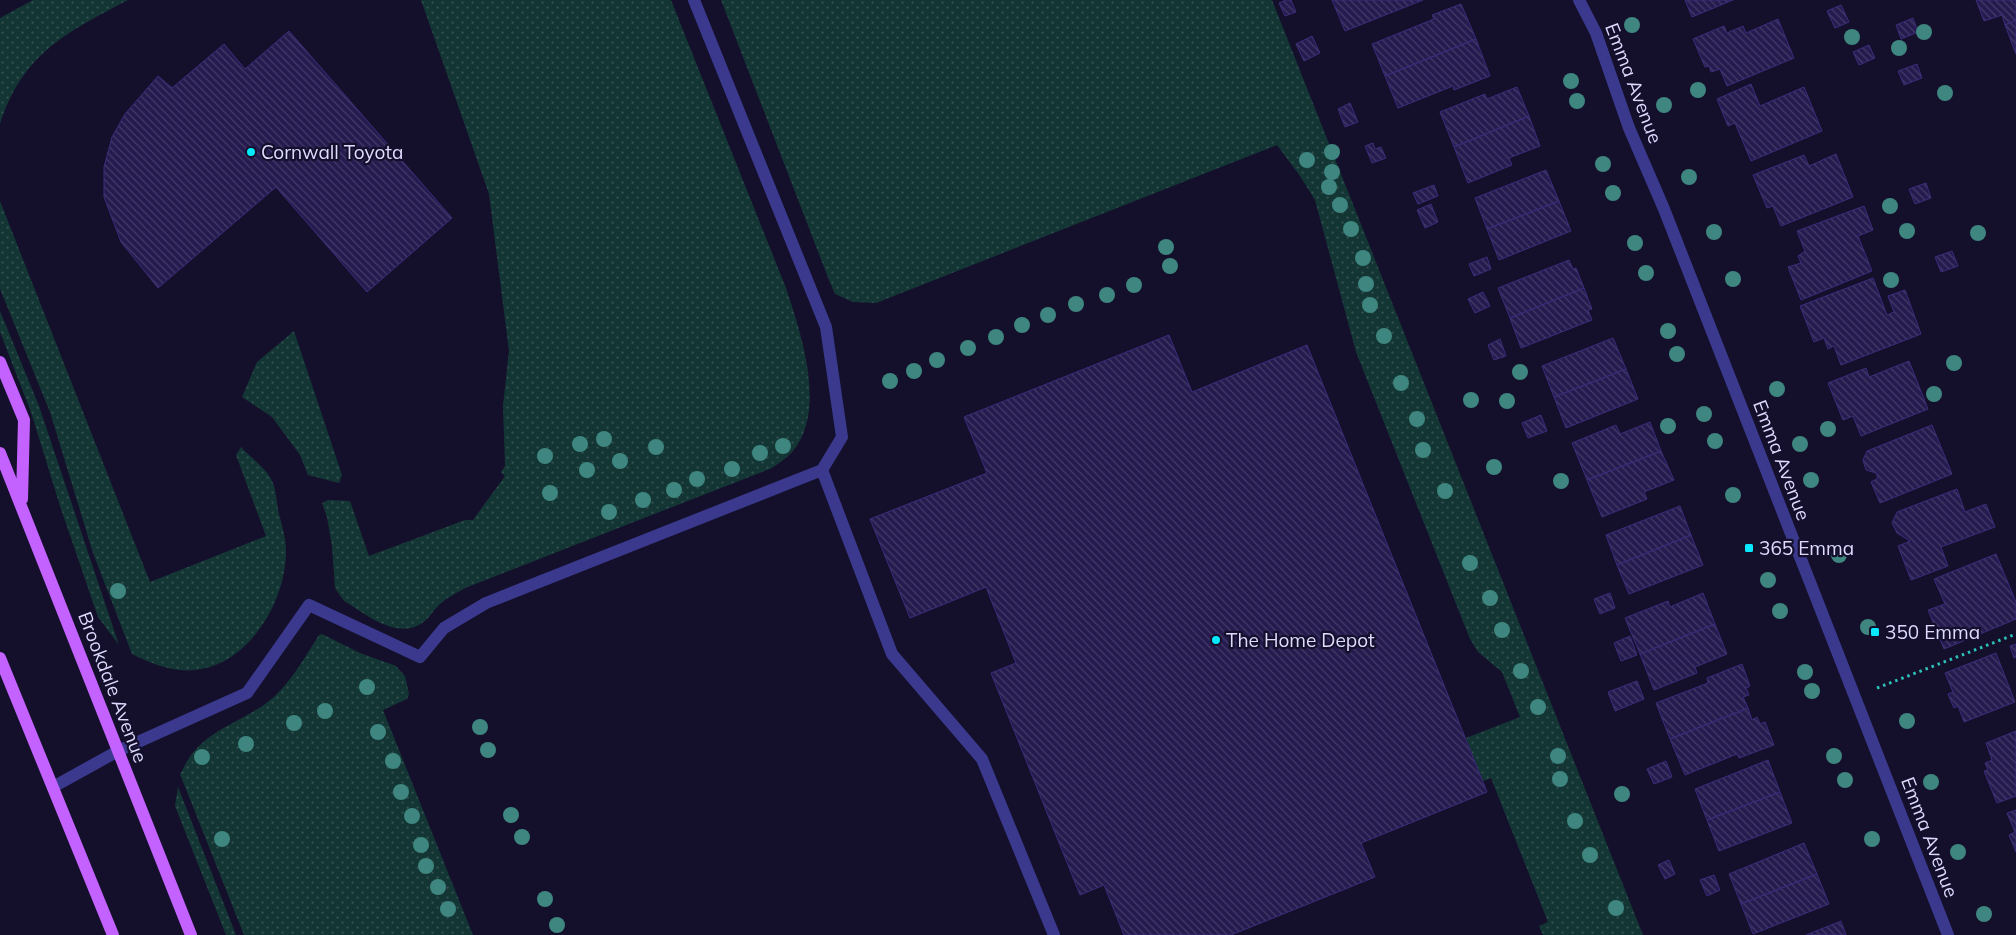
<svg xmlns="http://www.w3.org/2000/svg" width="2016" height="935" viewBox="0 0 2016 935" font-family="Mulish,sans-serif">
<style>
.grass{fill:url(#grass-dots)}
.building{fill:url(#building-back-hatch);stroke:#3b2c7b}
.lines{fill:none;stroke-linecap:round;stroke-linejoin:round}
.path{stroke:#2bc3b8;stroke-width:3;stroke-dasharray:2.5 4;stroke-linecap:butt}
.minor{stroke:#3b398d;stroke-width:12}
.major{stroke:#c362ff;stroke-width:12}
.tree{fill:#3e867f}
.poi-dot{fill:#07e9ff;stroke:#14102c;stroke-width:2}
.labels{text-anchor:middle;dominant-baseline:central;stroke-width:4.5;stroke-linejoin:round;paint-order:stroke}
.street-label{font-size:19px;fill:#dfdbff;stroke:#14102c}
.poi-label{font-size:19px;fill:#dfdbff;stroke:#14102c;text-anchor:start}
</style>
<defs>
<pattern id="grass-dots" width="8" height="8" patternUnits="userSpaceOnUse" patternTransform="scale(1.25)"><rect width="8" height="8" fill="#133635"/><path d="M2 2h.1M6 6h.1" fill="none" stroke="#355253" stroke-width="1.8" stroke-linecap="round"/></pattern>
<pattern id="building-back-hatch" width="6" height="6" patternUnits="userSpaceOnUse" patternTransform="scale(1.25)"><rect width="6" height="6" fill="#251b4e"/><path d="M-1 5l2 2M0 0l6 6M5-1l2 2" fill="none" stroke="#443c69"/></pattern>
</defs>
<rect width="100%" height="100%" fill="#14102c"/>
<path class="grass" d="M 33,0 L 128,0 C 66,33 23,53 0,124 L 0,18 Z
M 421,0 L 671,0 L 786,288 C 801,334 827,409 793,451 C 787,458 779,463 772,468 L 465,588 C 457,593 446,598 439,605 C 434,609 431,616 426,620 C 399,643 368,615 344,601 L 335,588 L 332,546 L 327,517 L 322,503 L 328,500 L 350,501 L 369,556 L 465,520 L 473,520 L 505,476 L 501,472 L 505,466 L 503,406 L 509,351 L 489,194 Z
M 721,0 L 1272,0 L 1643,935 L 1543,935 L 1539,926 L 1548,922 L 1491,778 L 1483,781 L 1466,738 L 1520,717 L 1502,672 L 1478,652 L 1470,639 L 1356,352 L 1315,200 L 1300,176 L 1277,145 L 876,303 L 853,302 L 835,294 L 829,280 Z
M 0,201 L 150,582 L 266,536 L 236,455 L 241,447 C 250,457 263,466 270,477 C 277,489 276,501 279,514 C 282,526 286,538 286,551 C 286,599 252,660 201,669 C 177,674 154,665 132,654 L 93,553 L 50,412 L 0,289 Z
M 0,311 L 39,406 L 119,645 L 98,617 L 60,506 L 31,412 L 0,332 Z
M 294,331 L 342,475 L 339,483 L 308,475 L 300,455 L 272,417 L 242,397 L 257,362 Z
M 322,634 L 360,653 L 396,666 L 405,676 L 409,694 L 407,699 L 383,710 L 473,935 L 244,935 L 180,774 C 184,768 187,760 192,754 C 211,728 249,719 274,697 C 293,679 305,657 319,635 Z
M 178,787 L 236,935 L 226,935 L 175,806 Z"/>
<path class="building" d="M 1286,0 L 1291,0 L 1296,12 L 1285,16 L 1279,3 Z
M 1332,0 L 1423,0 L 1345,31 Z
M 1685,0 L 1733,0 L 1692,17 Z
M 1976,0 L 2016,0 L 2016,20 L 2005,25 L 2002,15 L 1984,21 Z
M 1461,4 L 1476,39 L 1385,76 L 1372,44 L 1434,19 L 1432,15 Z
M 1841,5 L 1849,22 L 1835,28 L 1827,11 Z
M 1913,18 L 1918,32 L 1901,39 L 1896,25 Z
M 1778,19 L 1794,58 L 1727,86 L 1720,69 L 1711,72 L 1709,66 L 1705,67 L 1693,39 L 1724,26 L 1727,33 L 1743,26 L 1746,33 Z
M 2016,20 L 2016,54 L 2005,25 Z
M 289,31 L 452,218 L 367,292 L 276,187 L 158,288 L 121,242 L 104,197 L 104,167 L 112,137 L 125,114 L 158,76 L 172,88 L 224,44 L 245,69 Z
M 1312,36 L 1320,53 L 1304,61 L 1296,44 Z
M 1476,39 L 1490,76 L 1454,90 L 1453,86 L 1398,108 L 1385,76 Z
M 1869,45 L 1875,58 L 1859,65 L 1853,52 Z
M 1917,64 L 1922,78 L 1904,85 L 1898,71 Z
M 1751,84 L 1760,106 L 1804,87 L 1822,131 L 1751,161 L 1735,123 L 1728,126 L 1717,99 Z
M 1517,87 L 1529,116 L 1454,147 L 1440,112 L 1485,94 L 1487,99 Z
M 1350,103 L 1358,122 L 1345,127 L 1338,109 Z
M 1529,116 L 1540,146 L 1509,158 L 1512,165 L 1468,183 L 1454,147 Z
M 1373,143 L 1375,149 L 1381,147 L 1386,158 L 1372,163 L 1365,146 Z
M 1836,154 L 1853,197 L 1781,226 L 1773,206 L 1767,208 L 1753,175 L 1804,155 L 1809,166 Z
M 1546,170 L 1559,201 L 1487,229 L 1475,198 Z
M 1926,183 L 1931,198 L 1915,204 L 1909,189 Z
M 1434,185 L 1438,196 L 1418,204 L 1413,193 Z
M 1559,201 L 1571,231 L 1499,260 L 1487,229 Z
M 1431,204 L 1438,222 L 1425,228 L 1417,210 Z
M 1864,206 L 1873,230 L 1858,236 L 1872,271 L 1801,300 L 1788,267 L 1801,263 L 1798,256 L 1805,251 L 1797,231 Z
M 1952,251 L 1958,266 L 1941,272 L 1935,257 Z
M 1487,257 L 1491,269 L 1474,276 L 1469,264 Z
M 1569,260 L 1573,269 L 1576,268 L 1584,288 L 1510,318 L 1498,288 Z
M 1873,278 L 1887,315 L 1894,312 L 1888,296 L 1905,290 L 1921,334 L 1841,365 L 1834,346 L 1828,349 L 1824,338 L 1814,342 L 1800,306 Z
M 1584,288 L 1592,309 L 1588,310 L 1592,320 L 1521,348 L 1510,318 Z
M 1483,292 L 1490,306 L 1475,313 L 1468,299 Z
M 1169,335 L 1192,392 L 1307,345 L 1487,792 L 1361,843 L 1375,877 L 1231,935 L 1124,935 L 1104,885 L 1080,895 L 991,673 L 1016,663 L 986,587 L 910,618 L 870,519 L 987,473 L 964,417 Z
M 1613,338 L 1626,369 L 1554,397 L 1542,366 Z
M 1500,339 L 1506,356 L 1494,360 L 1488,345 Z
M 1909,361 L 1928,409 L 1861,436 L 1853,416 L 1843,420 L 1828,383 L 1866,368 L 1869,377 Z
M 1626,369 L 1638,399 L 1566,428 L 1554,397 Z
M 1541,415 L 1547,431 L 1528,438 L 1522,423 Z
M 1650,422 L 1661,451 L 1587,480 L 1572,443 L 1616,425 L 1620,434 Z
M 1932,425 L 1952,474 L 1880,503 L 1871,482 L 1878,478 L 1876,473 L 1866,470 L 1863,460 L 1867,451 Z
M 1661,451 L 1674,480 L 1644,492 L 1647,499 L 1602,517 L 1587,480 Z
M 1957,489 L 1965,512 L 1986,504 L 1995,527 L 1941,547 L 1948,566 L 1911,580 L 1898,546 L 1910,541 L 1897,533 L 1892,523 L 1897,512 Z
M 1680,506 L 1691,535 L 1617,565 L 1606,535 Z
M 1691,535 L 1703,565 L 1629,594 L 1617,565 Z
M 1996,554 L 2016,602 L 2016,619 L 1944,649 L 1928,610 L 1945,604 L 1934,579 Z
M 1610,593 L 1615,608 L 1600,614 L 1594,599 Z
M 1703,593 L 1715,624 L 1640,654 L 1625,618 L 1668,601 L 1670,607 Z
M 1715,624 L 1727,654 L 1695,667 L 1697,673 L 1654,690 L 1640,654 Z
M 1630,636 L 1637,655 L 1621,661 L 1614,643 Z
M 2016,644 L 2016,657 L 2014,658 L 2010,646 Z
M 1996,653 L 2015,702 L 1964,722 L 1958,706 L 1954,708 L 1948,694 L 1953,692 L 1945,673 Z
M 1742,664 L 1750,686 L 1746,688 L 1749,695 L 1743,697 L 1748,708 L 1670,739 L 1656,703 L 1708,683 L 1707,678 Z
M 1637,681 L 1644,699 L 1615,711 L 1608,692 Z
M 1748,708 L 1752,720 L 1757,717 L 1760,724 L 1765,722 L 1774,745 L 1739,758 L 1737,754 L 1685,775 L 1670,739 Z
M 2016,731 L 2016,796 L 1997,803 L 1984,771 L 1988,770 L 1985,763 L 1992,760 L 1986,743 Z
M 1768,760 L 1780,792 L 1707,820 L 1695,789 Z
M 1666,761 L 1672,777 L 1654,784 L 1647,769 Z
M 1780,792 L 1792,823 L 1719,851 L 1707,820 Z
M 2016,810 L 2016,852 L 2009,835 L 2015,832 L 2007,813 Z
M 1804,843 L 1817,874 L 1741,904 L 1729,874 Z
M 1669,860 L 1675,874 L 1665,879 L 1658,865 Z
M 1817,874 L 1829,904 L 1753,934 L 1741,904 Z
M 1714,875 L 1720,890 L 1707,896 L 1700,880 Z
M 1841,921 L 1846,935 L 1806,935 Z"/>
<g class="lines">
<path class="path" d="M 1877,688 L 2016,634"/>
<path class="minor" d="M 1579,0 L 1596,33 L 1629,128 L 1664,209 L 1948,935
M 822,470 L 892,654 L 982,759 L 1054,935
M 53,787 L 118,751 L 247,693 L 309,605 L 420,657 L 444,628 L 486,603 L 822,470 L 842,437 L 826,327 L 694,0"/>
<path class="major" d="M 0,362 L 24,420 L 22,499
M 0,453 L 191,935
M 0,658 L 113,935"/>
</g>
<g class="tree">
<circle cx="1632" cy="25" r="8"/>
<circle cx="1924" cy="32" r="8"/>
<circle cx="1852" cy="37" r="8"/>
<circle cx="1899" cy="48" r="8"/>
<circle cx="1571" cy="81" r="8"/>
<circle cx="1698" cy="90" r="8"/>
<circle cx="1945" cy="93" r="8"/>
<circle cx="1577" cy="101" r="8"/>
<circle cx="1664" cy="105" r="8"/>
<circle cx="1332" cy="152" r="8"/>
<circle cx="1307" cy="160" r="8"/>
<circle cx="1603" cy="164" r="8"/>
<circle cx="1332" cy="172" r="8"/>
<circle cx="1689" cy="177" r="8"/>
<circle cx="1329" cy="187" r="8"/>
<circle cx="1613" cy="193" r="8"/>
<circle cx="1340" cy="205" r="8"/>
<circle cx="1890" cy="206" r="8"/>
<circle cx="1351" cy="229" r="8"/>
<circle cx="1907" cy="231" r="8"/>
<circle cx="1714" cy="232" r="8"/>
<circle cx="1978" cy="233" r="8"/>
<circle cx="1635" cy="243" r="8"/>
<circle cx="1166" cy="247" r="8"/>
<circle cx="1363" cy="258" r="8"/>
<circle cx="1170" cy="266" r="8"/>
<circle cx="1646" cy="273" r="8"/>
<circle cx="1733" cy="279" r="8"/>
<circle cx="1891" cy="280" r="8"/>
<circle cx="1366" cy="284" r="8"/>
<circle cx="1134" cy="285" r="8"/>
<circle cx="1107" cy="295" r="8"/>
<circle cx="1076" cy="304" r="8"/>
<circle cx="1370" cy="305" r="8"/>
<circle cx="1048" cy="315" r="8"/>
<circle cx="1022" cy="325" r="8"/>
<circle cx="1668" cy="331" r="8"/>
<circle cx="1384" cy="336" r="8"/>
<circle cx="996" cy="337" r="8"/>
<circle cx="968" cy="348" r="8"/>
<circle cx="1677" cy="354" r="8"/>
<circle cx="937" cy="360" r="8"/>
<circle cx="1954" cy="363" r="8"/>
<circle cx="914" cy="371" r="8"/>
<circle cx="1520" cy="372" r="8"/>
<circle cx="890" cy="381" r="8"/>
<circle cx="1401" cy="383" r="8"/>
<circle cx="1777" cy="389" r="8"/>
<circle cx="1934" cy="394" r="8"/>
<circle cx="1471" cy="400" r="8"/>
<circle cx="1507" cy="401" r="8"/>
<circle cx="1704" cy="414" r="8"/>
<circle cx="1417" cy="419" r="8"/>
<circle cx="1668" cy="426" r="8"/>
<circle cx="1828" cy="429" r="8"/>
<circle cx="604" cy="439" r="8"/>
<circle cx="1715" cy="441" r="8"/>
<circle cx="580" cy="444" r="8"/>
<circle cx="1800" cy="444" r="8"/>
<circle cx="783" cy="446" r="8"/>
<circle cx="656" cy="447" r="8"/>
<circle cx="1423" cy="450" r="8"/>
<circle cx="760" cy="453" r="8"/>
<circle cx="545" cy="456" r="8"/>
<circle cx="620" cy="461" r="8"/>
<circle cx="1494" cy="467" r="8"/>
<circle cx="732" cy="469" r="8"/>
<circle cx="587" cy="470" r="8"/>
<circle cx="697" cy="479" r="8"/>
<circle cx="1811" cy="480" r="8"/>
<circle cx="1561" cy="481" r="8"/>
<circle cx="674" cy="490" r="8"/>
<circle cx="1445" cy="491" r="8"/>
<circle cx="550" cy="493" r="8"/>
<circle cx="1733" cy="495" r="8"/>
<circle cx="643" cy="500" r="8"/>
<circle cx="609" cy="512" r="8"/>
<circle cx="1839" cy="555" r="8"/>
<circle cx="1470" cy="563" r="8"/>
<circle cx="1768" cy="580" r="8"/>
<circle cx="118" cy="591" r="8"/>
<circle cx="1490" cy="598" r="8"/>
<circle cx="1780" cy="611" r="8"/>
<circle cx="1868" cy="627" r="8"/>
<circle cx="1502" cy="630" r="8"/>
<circle cx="1521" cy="671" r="8"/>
<circle cx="1805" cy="672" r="8"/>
<circle cx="367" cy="687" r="8"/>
<circle cx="1812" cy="691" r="8"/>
<circle cx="1538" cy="707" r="8"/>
<circle cx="325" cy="711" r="8"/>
<circle cx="1907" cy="721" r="8"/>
<circle cx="294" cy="723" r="8"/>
<circle cx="480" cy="727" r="8"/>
<circle cx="378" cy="732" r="8"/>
<circle cx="246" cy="744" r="8"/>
<circle cx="488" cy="750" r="8"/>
<circle cx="1558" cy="756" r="8"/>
<circle cx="1834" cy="756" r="8"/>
<circle cx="202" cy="757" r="8"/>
<circle cx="393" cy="761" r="8"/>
<circle cx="1560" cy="779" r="8"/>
<circle cx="1845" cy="780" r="8"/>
<circle cx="1931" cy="782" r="8"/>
<circle cx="401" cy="792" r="8"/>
<circle cx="1622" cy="794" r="8"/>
<circle cx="511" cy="815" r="8"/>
<circle cx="412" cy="816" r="8"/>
<circle cx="1575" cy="821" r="8"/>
<circle cx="522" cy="837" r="8"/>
<circle cx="222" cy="839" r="8"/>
<circle cx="1872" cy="839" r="8"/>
<circle cx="421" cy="845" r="8"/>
<circle cx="1958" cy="852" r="8"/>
<circle cx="1590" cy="855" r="8"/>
<circle cx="426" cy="866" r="8"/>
<circle cx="438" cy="887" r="8"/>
<circle cx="545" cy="899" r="8"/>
<circle cx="1616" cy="908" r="8"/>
<circle cx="448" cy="909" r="8"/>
<circle cx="1984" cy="914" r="8"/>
<circle cx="557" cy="925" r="8"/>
</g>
<g class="poi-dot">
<circle cx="251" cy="152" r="5"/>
<rect x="1744" y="543" width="10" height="10" rx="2.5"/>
<rect x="1870" y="627" width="10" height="10" rx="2.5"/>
<circle cx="1216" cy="640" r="5"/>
</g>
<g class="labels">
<g class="street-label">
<text transform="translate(1634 83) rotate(69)">Emma Avenue</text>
<text transform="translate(1782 460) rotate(69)">Emma Avenue</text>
<text transform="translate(113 687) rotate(69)">Brookdale Avenue</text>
<text transform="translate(1930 837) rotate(69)">Emma Avenue</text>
</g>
<g class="poi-label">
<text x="261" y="152">Cornwall Toyota</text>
<text x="1759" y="548">365 Emma</text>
<text x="1885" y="632">350 Emma</text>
<text x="1226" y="640">The Home Depot</text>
</g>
</g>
</svg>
